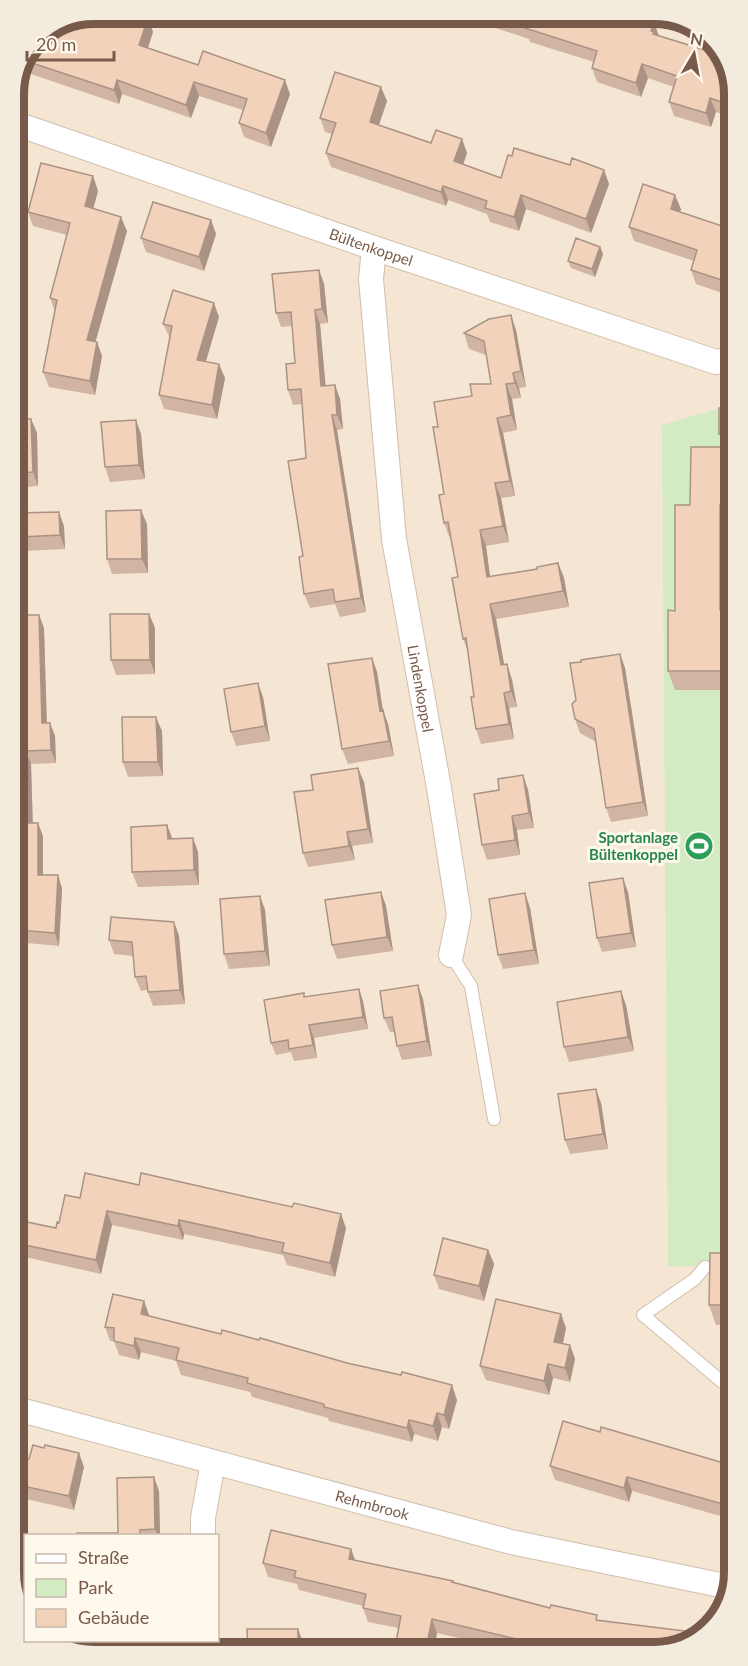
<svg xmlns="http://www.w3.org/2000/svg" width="748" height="1666" viewBox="0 0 748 1666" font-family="Lato,sans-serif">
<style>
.residential{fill:#f5e6d4}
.green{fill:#d3ebc3}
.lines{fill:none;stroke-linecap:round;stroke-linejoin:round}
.service-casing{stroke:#d1beae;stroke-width:14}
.minor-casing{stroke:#d1beae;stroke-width:26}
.service{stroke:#fff;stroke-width:12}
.minor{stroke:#fff;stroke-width:24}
.wall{fill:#d1b5a2}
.shaded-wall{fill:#aa9384}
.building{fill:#f3d2bc;stroke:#aa9384;stroke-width:1.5}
.labels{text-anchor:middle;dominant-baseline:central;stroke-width:6;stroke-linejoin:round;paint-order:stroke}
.street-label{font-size:15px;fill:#775a49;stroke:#fff8ec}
.leisure-label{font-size:15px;font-weight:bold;fill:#27864d;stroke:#fff8ec;text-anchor:end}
.rim{fill:none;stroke:#775a49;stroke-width:8}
</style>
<rect width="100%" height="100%" fill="#fdf4e6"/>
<path class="residential" d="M 94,14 L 660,14 L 703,30 L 730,68 L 734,1572 L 718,1621 L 680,1648 L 88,1652 L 57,1641 L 218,1640 L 218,1536 L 26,1536 L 25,1609 L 18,1598 L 14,89 L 37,37 Z"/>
<path class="green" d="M 731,405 L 734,1267 L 668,1266 L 662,425 Z"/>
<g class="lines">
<g class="service-casing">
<path id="service" d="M 451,955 L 471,986 L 494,1119
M 705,1267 L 695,1279 L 643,1315 L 721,1381 L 734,1390"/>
</g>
<g class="minor-casing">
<g id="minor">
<path id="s1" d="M 14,123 L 374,248 L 716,362 L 731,359"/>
<path id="s2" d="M 374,248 L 371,279 L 394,539 L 439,788 L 459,915 L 451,955"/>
<path id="s3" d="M 17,1409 L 511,1542 L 730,1587"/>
<path d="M 203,1536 L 203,1518 L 213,1462"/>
<path d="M 204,1640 L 204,1651"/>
</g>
</g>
<use href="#service" class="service"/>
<use href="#minor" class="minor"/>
</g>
<path class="wall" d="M 107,14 L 148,14 L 147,18 L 148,18 L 153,32 L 148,48 L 198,65 L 290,94 L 271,147 L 244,137 L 239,123 L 243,110 L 199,96 L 191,118 L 122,94 L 119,104 L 22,71 L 37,37 L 102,26 Z
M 453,14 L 629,14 L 659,36 L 730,68 L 730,117 L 716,112 L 711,127 L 674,116 L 669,102 L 674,87 L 648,78 L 641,97 L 597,82 L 592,68 L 594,62 L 530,42 L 529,39 Z
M 387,101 L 379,125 L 431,143 L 462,139 L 467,153 L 463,165 L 501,178 L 512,156 L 604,170 L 609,184 L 591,233 L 526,209 L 519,231 L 490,222 L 487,214 L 448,200 L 446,206 L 331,167 L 326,153 L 332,134 L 325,132 L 320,118 Z
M 93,176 L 98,191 L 93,209 L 127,231 L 95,342 L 97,342 L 102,356 L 95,395 L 49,387 L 43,372 L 55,312 L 50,298 L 67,235 L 33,226 L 28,212 Z
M 681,209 L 680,212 L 731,229 L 731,296 L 696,284 L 691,270 L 694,261 L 634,241 L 629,227 Z
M 211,220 L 216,234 L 204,271 L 146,252 L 141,238 Z
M 600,247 L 603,254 L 595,277 L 571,268 L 568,261 Z
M 319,270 L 324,284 L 328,323 L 320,324 L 325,386 L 335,385 L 340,399 L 343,429 L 337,430 L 366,612 L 340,617 L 335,604 L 310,608 L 304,594 L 303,556 L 306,458 L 302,404 L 293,405 L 288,390 L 295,363 L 292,326 L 281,327 L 276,313 Z
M 219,317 L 206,361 L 225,378 L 217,419 L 164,409 L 159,395 L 170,338 L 163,324 Z
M 516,330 L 526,387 L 519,388 L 521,398 L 512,399 L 517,430 L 503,433 L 515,496 L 501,498 L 509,542 L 486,546 L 490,576 L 537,569 L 558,563 L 564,578 L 569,607 L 496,619 L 504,665 L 507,664 L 512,680 L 517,707 L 509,708 L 514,739 L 481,744 L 476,729 L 474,697 L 468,652 L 463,639 L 458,577 L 451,538 L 450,539 L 444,523 L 444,494 L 472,396 L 491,384 L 486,355 L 469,349 L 464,333 Z
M 731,408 L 731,441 L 722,441 L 719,434 Z
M 15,419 L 31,419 L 37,433 L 38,486 L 15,488 Z
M 141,434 L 145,479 L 110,482 L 105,467 Z
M 730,447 L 731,451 L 731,524 L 727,524 L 727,610 L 732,610 L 732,690 L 675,690 L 668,671 L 675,611 L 690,505 Z
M 15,513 L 64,526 L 65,549 L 26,551 L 27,581 L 15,581 Z
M 147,524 L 148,573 L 112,574 L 107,559 Z
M 149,614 L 155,628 L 155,674 L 116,675 L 111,660 Z
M 15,615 L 39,615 L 44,628 L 47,723 L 55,736 L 56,763 L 31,764 L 33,823 L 43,836 L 43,875 L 58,875 L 62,889 L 59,946 L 16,942 Z
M 620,654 L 625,668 L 648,816 L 611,822 L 606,808 L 596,742 L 580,733 L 575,719 L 581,662 Z
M 372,658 L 377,672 L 383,710 L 388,724 L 394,756 L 348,764 L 342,749 Z
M 263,697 L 270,741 L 236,746 L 231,732 Z
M 162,731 L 163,776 L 128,777 L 123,762 Z
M 523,775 L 528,790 L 534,828 L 517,830 L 520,855 L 487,860 L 482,845 L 499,790 Z
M 364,782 L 373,843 L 352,846 L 355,860 L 308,867 L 303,853 Z
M 167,825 L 172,839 L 193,838 L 198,852 L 199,885 L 138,887 L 132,872 Z
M 381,892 L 386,906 L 393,951 L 337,959 L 332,945 Z
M 628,892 L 636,947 L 602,952 L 597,938 Z
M 525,893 L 530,908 L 539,964 L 503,969 L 498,955 Z
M 260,896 L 265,910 L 270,966 L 229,969 L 224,954 Z
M 174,922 L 179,936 L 185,1004 L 153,1006 L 147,990 L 141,991 L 135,977 L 133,956 L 114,954 L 109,940 Z
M 305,997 L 363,1001 L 368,1029 L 314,1038 L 317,1058 L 294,1061 L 291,1052 L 276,1055 L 271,1043 Z
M 423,999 L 432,1056 L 402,1060 L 397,1046 L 395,1032 L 390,1032 L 384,1018 Z
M 626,1005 L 634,1051 L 569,1062 L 564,1047 Z
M 601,1103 L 608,1149 L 570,1154 L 565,1140 Z
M 139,1185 L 346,1228 L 335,1277 L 287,1265 L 283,1255 L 184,1234 L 183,1240 L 112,1225 L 101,1274 L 25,1257 L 24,1264 L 17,1262 L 17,1220 L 56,1228 L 80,1198 Z
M 488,1250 L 494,1264 L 484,1301 L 439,1289 L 434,1275 Z
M 734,1253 L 734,1325 L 716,1325 L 709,1305 Z
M 144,1301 L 149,1316 L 457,1400 L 449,1429 L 442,1427 L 438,1441 L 414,1434 L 412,1442 L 329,1421 L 328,1418 L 252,1397 L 250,1392 L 181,1375 L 176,1361 L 141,1352 L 139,1360 L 119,1355 L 114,1341 L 110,1341 L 105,1327 Z
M 566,1328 L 563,1344 L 570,1345 L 575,1359 L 570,1382 L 553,1378 L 549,1395 L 486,1380 L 480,1366 Z
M 600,1432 L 734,1466 L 734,1526 L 727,1524 L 724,1517 L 632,1491 L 629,1502 L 555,1480 L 550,1466 Z
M 17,1457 L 29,1459 L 84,1467 L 74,1510 L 18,1497 Z
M 159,1491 L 160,1536 L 77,1536 L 118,1533 Z
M 351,1549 L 355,1560 L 453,1581 L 454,1583 L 599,1621 L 680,1648 L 507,1649 L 437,1633 L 434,1650 L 399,1650 L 396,1642 L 399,1628 L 368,1622 L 363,1608 L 363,1606 L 299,1590 L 297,1584 L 268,1577 L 263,1563 Z"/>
<path class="shaded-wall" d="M 139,14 L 148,14 L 143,29 L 138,15 Z
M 148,18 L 153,32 L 144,59 L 139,45 Z
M 654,22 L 659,36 L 657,42 L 651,31 Z
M 642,64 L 648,78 L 641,97 L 636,83 Z
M 117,80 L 122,94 L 119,104 L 114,90 Z
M 285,80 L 290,94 L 271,147 L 266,133 Z
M 194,82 L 199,96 L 191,118 L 186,105 Z
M 381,87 L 387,101 L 375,136 L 370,122 Z
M 710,98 L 716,112 L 711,127 L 706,113 Z
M 462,139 L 467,153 L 459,176 L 454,161 Z
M 604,170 L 609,184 L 591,233 L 586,219 Z
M 93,176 L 98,191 L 90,221 L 85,206 Z
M 443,186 L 448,200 L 446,206 L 441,192 Z
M 521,195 L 526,209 L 519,231 L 514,217 Z
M 675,195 L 681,209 L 676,223 L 671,209 Z
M 121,217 L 127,231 L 92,354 L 87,340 Z
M 211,220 L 216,234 L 204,271 L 199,257 Z
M 600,247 L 603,254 L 595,277 L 592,269 Z
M 319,270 L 324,284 L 328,323 L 322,309 Z
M 214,303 L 219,317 L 202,374 L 197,360 Z
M 315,310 L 320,324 L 327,400 L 321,386 Z
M 511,315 L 516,330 L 526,387 L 521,371 Z
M 97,342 L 102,356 L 95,395 L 90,381 Z
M 219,364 L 225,378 L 217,419 L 212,405 Z
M 513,373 L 519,388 L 521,398 L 515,383 Z
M 506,384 L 512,399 L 517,430 L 511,415 Z
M 335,385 L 340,399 L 343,429 L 337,415 Z
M 332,415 L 337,430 L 366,612 L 361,598 Z
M 497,418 L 503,433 L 515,496 L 510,481 Z
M 31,419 L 37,433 L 38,486 L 33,472 Z
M 136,420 L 141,434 L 145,479 L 139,465 Z
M 730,447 L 731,451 L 731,511 L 729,505 Z
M 495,483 L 501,498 L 509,542 L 503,526 Z
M 720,505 L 727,524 L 727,629 L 720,610 Z
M 141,510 L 147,524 L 148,573 L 142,559 Z
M 59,512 L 64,526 L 65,549 L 60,535 Z
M 480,530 L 486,546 L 492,592 L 487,577 Z
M 21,537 L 26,551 L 27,581 L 22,567 Z
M 558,563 L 564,578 L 569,607 L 563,591 Z
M 490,604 L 496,619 L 507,680 L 501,665 Z
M 149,614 L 155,628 L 155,674 L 150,660 Z
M 39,615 L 44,628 L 47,736 L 42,723 Z
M 620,654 L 625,668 L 648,816 L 643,802 Z
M 372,658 L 377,672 L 385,725 L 380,711 Z
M 507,664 L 512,680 L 517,707 L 511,691 Z
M 258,683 L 263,697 L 270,741 L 265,726 Z
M 504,693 L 509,708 L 514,739 L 509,724 Z
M 383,710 L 388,724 L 394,756 L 389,741 Z
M 156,717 L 162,731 L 163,776 L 158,762 Z
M 50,723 L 55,736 L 56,763 L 51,750 Z
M 26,751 L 31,764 L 33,836 L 28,823 Z
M 358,768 L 364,782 L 373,843 L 368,829 Z
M 523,775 L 528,790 L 534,828 L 529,813 Z
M 512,816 L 517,830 L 520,855 L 515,840 Z
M 38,823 L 43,836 L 43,889 L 38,875 Z
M 167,825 L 173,840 L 168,839 Z
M 347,832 L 352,846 L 355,860 L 349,846 Z
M 193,838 L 198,852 L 199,885 L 194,870 Z
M 58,875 L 62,889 L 59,946 L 55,933 Z
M 623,878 L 628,892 L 636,947 L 631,933 Z
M 381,892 L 386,906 L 393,951 L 387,937 Z
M 525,893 L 530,908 L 539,964 L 534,950 Z
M 260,896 L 265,910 L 270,966 L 265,951 Z
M 174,922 L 179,936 L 185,1004 L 180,990 Z
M 418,985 L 423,999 L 432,1056 L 427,1041 Z
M 359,989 L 363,1001 L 368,1029 L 363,1017 Z
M 621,991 L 626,1005 L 634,1051 L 628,1037 Z
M 309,1025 L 314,1038 L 317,1058 L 313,1045 Z
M 596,1089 L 601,1103 L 608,1149 L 603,1134 Z
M 107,1211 L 112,1225 L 101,1274 L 96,1260 Z
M 341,1214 L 346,1228 L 335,1277 L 330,1263 Z
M 179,1220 L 184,1234 L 183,1240 L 178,1226 Z
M 20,1244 L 25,1257 L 24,1264 L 19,1250 Z
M 488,1250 L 494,1264 L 484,1301 L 479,1286 Z
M 144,1301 L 149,1315 L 146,1328 L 141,1314 Z
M 561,1314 L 566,1328 L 560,1356 L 554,1342 Z
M 135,1338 L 141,1352 L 139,1360 L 134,1346 Z
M 570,1345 L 575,1359 L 570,1382 L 565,1368 Z
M 548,1364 L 553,1378 L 549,1395 L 544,1381 Z
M 452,1385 L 457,1400 L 449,1429 L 444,1415 Z
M 437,1413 L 442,1427 L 438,1441 L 433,1426 Z
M 409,1420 L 414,1434 L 412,1442 L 407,1428 Z
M 79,1453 L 84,1467 L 74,1510 L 69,1496 Z
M 154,1477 L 159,1491 L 160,1536 L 158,1536 L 155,1529 Z
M 627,1477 L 632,1491 L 629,1502 L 624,1488 Z
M 351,1549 L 356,1563 L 349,1559 Z
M 432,1619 L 437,1633 L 434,1650 L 427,1650 L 426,1649 Z
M 298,1629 L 303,1642 L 303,1651 L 298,1651 Z"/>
<path class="building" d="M 107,14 L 139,14 L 138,15 L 148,18 L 139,45 L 198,65 L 203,51 L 285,80 L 266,133 L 239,123 L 247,99 L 194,82 L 186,105 L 117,80 L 114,90 L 26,61 L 37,37 L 77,21 L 78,21 L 81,19 L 102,26 Z
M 490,14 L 628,14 L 654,22 L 651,31 L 654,32 L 653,34 L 721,55 L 730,68 L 730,105 L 710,98 L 706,113 L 669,102 L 677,76 L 642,64 L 636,83 L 592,68 L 597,51 L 525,28 L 526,25 Z
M 335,72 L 381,87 L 370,122 L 431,143 L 436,130 L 462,139 L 454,161 L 501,178 L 508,155 L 512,156 L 514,148 L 570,165 L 572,158 L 604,170 L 586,219 L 521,195 L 514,217 L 485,208 L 487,201 L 443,186 L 441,192 L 326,153 L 336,123 L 320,118 Z
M 41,163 L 93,176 L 85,206 L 121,217 L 87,340 L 97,342 L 90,381 L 43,372 L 57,300 L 50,298 L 70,223 L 28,212 Z
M 643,184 L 675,195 L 671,209 L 731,229 L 731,283 L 691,270 L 697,250 L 629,227 Z
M 153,202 L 211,220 L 199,257 L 141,238 Z
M 576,238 L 600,247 L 592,269 L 568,261 Z
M 319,270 L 322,309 L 315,310 L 321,386 L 335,385 L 337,415 L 332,415 L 361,598 L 335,602 L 333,589 L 304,594 L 299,557 L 303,556 L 288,461 L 306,458 L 301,389 L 288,390 L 286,364 L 295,363 L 291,312 L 276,313 L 272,274 Z
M 173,290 L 214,303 L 197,360 L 219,364 L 212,405 L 159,395 L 172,326 L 163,324 Z
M 511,315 L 521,371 L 513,373 L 515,383 L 506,384 L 511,415 L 497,418 L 510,481 L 495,483 L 503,526 L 480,530 L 487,577 L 537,569 L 537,567 L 558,563 L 563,591 L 490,604 L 501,665 L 507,664 L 511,691 L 504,693 L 509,724 L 476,729 L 471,697 L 474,697 L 466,638 L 463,639 L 452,578 L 458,577 L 448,522 L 444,523 L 439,495 L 444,494 L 433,427 L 438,427 L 434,402 L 472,396 L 470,384 L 491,384 L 484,341 L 464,333 L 489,319 Z
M 719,408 L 731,408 L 731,434 L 719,434 Z
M 15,419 L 31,419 L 33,472 L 15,473 Z
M 136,420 L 139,465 L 105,467 L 101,422 Z
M 691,447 L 730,447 L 729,505 L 720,505 L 720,610 L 732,610 L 732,671 L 668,671 L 668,610 L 675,611 L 675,505 L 690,505 Z
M 141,510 L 142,559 L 107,559 L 106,511 Z
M 59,512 L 60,535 L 21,537 L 22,567 L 15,567 L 15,513 Z
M 110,614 L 149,614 L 150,660 L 111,660 Z
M 15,615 L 39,615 L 42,723 L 50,723 L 51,750 L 26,751 L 28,823 L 38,823 L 38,875 L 58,875 L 55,933 L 16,930 Z
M 620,654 L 643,802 L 606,808 L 594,729 L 575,719 L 572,704 L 576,700 L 570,663 L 581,662 L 581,660 Z
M 372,658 L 380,711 L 383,710 L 389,741 L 342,749 L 328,664 Z
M 258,683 L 265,726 L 231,732 L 224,689 Z
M 122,717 L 156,717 L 158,762 L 123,762 Z
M 358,768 L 368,829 L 347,832 L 349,846 L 303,853 L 294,792 L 313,790 L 311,775 Z
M 523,775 L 529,813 L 512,816 L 515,840 L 482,845 L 474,794 L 499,790 L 498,779 Z
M 167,825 L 168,839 L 193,838 L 194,870 L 132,872 L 131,827 Z
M 623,878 L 631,933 L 597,938 L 589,883 Z
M 381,892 L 387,937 L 332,945 L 325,900 Z
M 525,893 L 534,950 L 498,955 L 489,899 Z
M 260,896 L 265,951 L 224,954 L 220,899 Z
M 111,917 L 174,922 L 180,990 L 148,992 L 146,976 L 135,977 L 132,942 L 109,940 Z
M 418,985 L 427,1041 L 397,1046 L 392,1017 L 384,1018 L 380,991 Z
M 359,989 L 363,1017 L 309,1025 L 313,1045 L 289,1049 L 288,1040 L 271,1043 L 264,1000 L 304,993 L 304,997 Z
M 621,991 L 628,1037 L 564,1047 L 557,1002 Z
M 596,1089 L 603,1134 L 565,1140 L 558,1094 Z
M 85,1173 L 139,1185 L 141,1173 L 292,1207 L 294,1203 L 341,1214 L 330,1263 L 282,1252 L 284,1243 L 179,1220 L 178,1226 L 107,1211 L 96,1260 L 20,1244 L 19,1250 L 17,1250 L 17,1220 L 56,1228 L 57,1222 L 59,1223 L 65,1195 L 80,1198 Z
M 443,1238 L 488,1250 L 479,1286 L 434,1275 Z
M 710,1253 L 734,1253 L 734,1305 L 709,1305 Z
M 113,1294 L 144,1301 L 141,1314 L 221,1334 L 222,1330 L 259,1340 L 260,1338 L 347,1363 L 401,1375 L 402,1372 L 452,1385 L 444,1415 L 437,1413 L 433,1426 L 409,1420 L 407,1428 L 324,1407 L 324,1404 L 247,1383 L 248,1378 L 176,1360 L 179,1348 L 135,1338 L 134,1346 L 114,1341 L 114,1328 L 105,1327 Z
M 496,1299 L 561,1314 L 554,1342 L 570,1345 L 565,1368 L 548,1364 L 544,1381 L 480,1366 Z
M 563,1421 L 600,1432 L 601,1427 L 734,1466 L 732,1474 L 734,1475 L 734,1514 L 722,1510 L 723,1504 L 627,1477 L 624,1488 L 550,1466 Z
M 33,1445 L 44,1448 L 45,1445 L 79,1453 L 69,1496 L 18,1485 L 17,1457 L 29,1459 Z
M 154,1477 L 155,1529 L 140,1530 L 140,1536 L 77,1536 L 77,1533 L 118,1533 L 117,1478 Z
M 271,1530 L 351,1549 L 349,1559 L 453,1581 L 452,1582 L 550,1608 L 551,1605 L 597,1615 L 596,1620 L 701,1633 L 680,1648 L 523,1649 L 525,1641 L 432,1619 L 426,1649 L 396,1642 L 401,1616 L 363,1608 L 366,1594 L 294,1577 L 296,1571 L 263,1563 Z
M 247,1629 L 298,1629 L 298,1651 L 248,1651 Z
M 78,1648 L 132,1648 L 132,1652 L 88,1652 Z"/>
<defs>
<g id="stadium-disc" transform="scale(1.5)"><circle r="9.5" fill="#2e9e5b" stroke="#fff8ec"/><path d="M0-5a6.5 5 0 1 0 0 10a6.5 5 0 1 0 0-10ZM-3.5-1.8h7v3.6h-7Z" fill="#fff"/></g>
</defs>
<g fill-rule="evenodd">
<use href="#stadium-disc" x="699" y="846"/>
</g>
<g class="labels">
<g class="street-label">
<text stroke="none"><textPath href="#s1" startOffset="378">Bültenkoppel</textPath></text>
<text stroke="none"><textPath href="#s2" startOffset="444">Lindenkoppel</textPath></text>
<text stroke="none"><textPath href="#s3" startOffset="368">Rehmbrook</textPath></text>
</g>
<g class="leisure-label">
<text x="678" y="837">Sportanlage<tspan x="678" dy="17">Bültenkoppel</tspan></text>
</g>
</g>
<path d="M0 0H748V1666H0ZM94 24H654A70 70 0 0 1 724 94V1572A70 70 0 0 1 654 1642H94A70 70 0 0 1 24 1572V94A70 70 0 0 1 94 24Z" fill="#f4ebdf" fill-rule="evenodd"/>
<path class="rim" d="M94 24H654A70 70 0 0 1 724 94V1572A70 70 0 0 1 654 1642H94A70 70 0 0 1 24 1572V94A70 70 0 0 1 94 24Z"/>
<rect x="24" y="1534" width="195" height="108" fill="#fff8ec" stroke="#c9b9ab" stroke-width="1.5"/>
<rect x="36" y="1554" width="30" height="9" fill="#ffffff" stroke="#c9b9ab" stroke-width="1.5"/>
<text x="78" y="1564" font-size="18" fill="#775a49">Straße</text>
<rect x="36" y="1579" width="30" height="18" fill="#d3ebc3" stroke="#c9b9ab" stroke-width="1.5"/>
<text x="78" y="1594" font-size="18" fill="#775a49">Park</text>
<rect x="36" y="1609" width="30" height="18" fill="#f3d2bc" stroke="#c9b9ab" stroke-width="1.5"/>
<text x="78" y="1624" font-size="18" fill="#775a49">Gebäude</text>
<g transform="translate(694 54) rotate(10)" stroke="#fff8ec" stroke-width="4.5" paint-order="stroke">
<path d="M0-4.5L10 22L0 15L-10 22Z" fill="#775a49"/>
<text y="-9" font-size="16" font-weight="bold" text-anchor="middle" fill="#775a49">N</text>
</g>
<path d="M27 51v9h87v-9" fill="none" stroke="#775a49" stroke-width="3"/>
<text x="36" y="51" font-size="18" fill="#775a49" stroke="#fff8ec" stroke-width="4.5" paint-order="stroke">20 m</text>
</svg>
